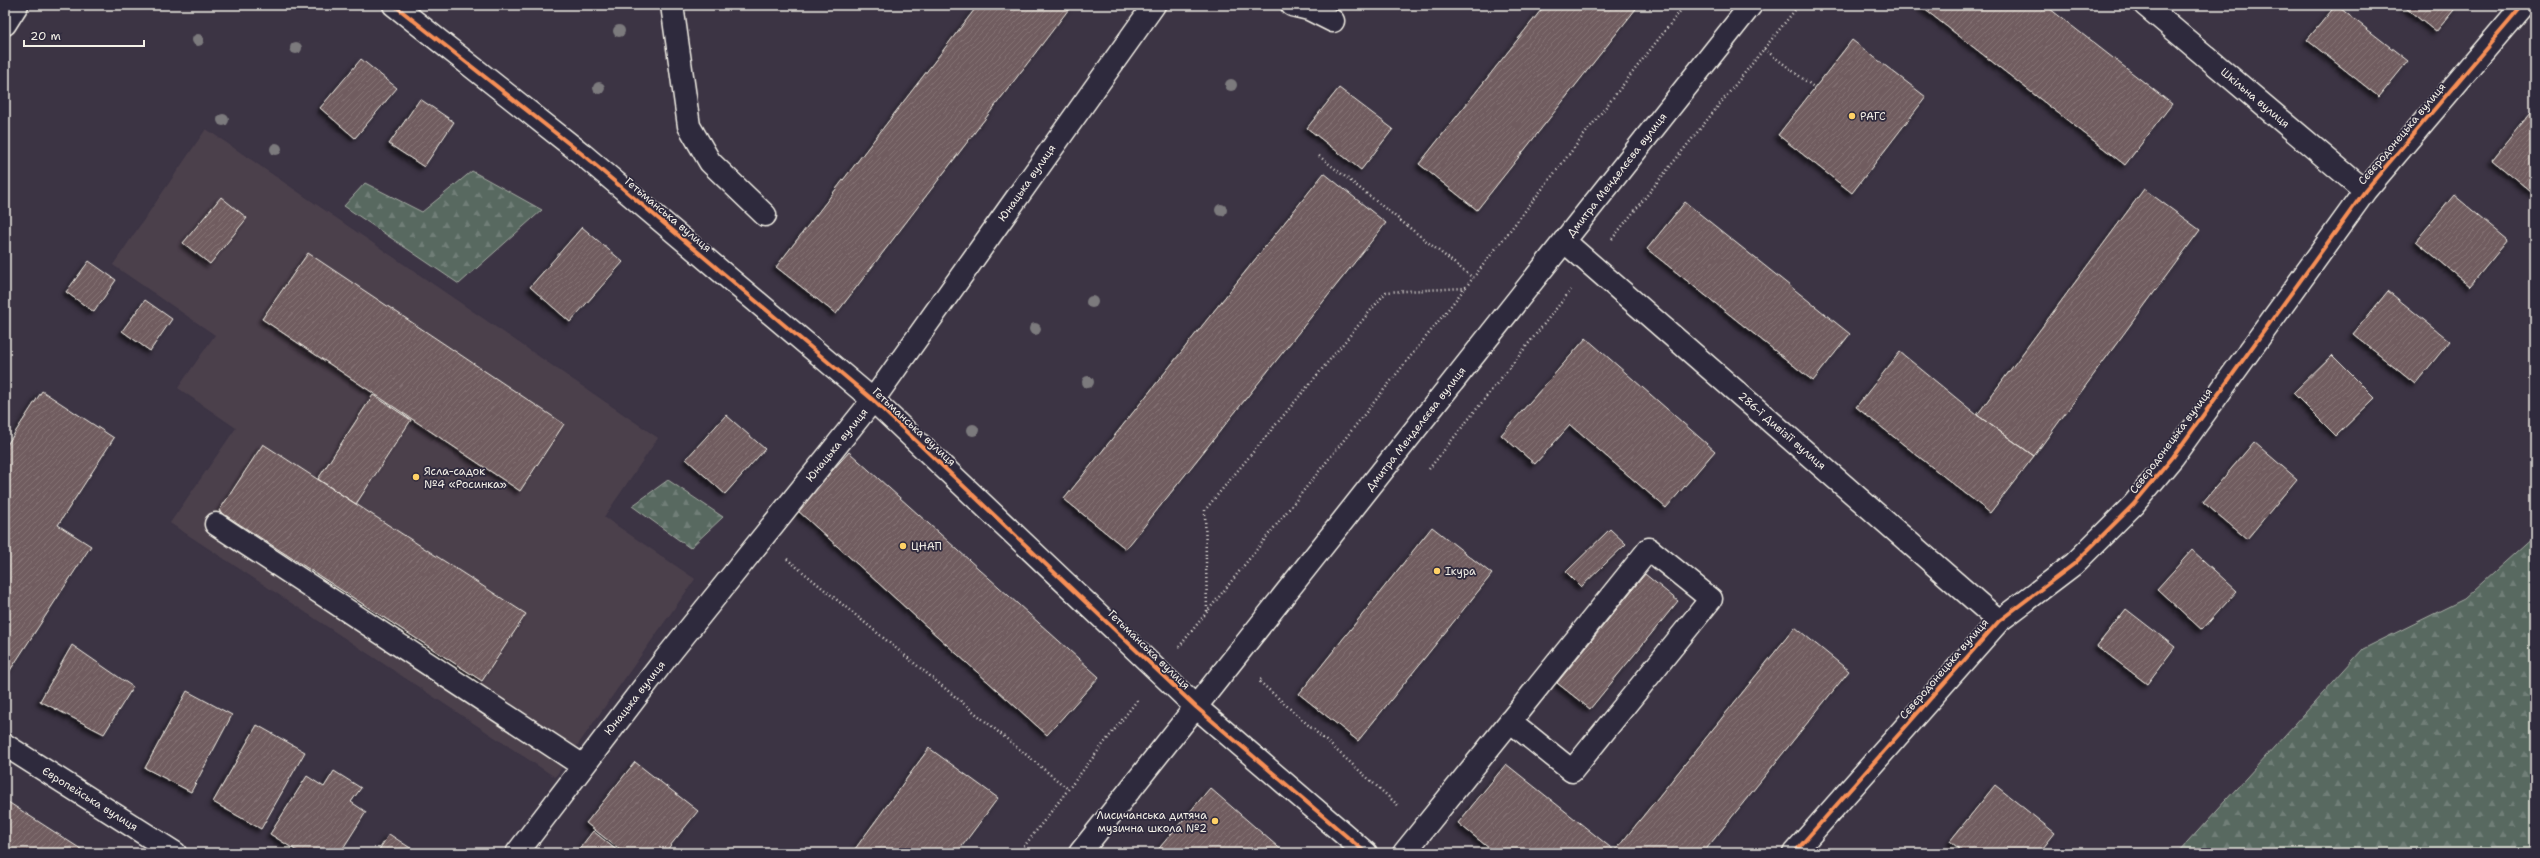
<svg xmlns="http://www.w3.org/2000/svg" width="2540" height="858" viewBox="0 0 2540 858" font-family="'Shantell Sans',sans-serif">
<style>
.built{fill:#4c404c}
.forest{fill:url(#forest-firs);stroke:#a6ada4}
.building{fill:url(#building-hatch);stroke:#f4f1e8;filter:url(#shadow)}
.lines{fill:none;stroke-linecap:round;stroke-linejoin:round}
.minor-casing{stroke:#f4f1e8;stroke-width:25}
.path{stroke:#f4f1e8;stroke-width:2.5;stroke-dasharray:1 3;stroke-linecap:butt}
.minor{stroke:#2f2a3d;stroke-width:22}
.cycleway-casing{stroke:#2f2a3d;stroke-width:6}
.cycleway{stroke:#f78f57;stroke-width:4}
.tree{fill:#7b7a7d}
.poi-dot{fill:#ffd166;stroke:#2f2a3d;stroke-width:1.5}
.labels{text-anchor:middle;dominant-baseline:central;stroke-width:3.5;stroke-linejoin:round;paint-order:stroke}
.street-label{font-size:11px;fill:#f4f1e8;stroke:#2f2a3d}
.poi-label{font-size:11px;fill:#f4f1e8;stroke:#2f2a3d;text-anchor:start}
</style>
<defs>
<pattern id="forest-firs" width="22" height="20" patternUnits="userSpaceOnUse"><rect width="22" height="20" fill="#586961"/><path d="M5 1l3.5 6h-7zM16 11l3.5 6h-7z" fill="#717f78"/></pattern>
<pattern id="building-hatch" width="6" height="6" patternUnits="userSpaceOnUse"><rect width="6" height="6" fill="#705b5e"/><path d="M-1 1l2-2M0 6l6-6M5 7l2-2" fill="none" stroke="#857375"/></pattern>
<filter id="shadow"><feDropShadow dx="-3.5" dy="3.5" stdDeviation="2" flood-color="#0009"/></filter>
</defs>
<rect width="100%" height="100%" fill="#3c3444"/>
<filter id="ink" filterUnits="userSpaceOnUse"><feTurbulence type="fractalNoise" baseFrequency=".025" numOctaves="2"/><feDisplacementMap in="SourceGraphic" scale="8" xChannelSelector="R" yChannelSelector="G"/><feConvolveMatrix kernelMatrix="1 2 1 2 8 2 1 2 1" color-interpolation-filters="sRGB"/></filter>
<g filter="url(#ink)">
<path class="built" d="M 206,129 L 658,438 L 604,517 L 695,579 L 555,777 L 170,523 L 236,428 L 178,388 L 215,335 L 113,265 Z"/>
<path class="forest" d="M 472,171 L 542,210 L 459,284 L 344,206 L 365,183 L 422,212 Z
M 668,480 L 723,517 L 690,548 L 632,506 Z
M 2535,535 L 2535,853 L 2178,853 L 2363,649 L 2464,599 Z"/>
<path class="building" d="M 978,5 L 1072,5 L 836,314 L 776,267 Z
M 1545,5 L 1639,5 L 1477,210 L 1419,164 Z
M 1919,5 L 2045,5 L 2172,104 L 2125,165 Z
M 2336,5 L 2408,61 L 2379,97 L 2307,40 Z
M 2402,5 L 2458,5 L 2436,32 Z
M 1852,40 L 1926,97 L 1852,193 L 1778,135 Z
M 361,59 L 397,88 L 355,138 L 320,108 Z
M 1339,88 L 1393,129 L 1361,170 L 1307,128 Z
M 420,99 L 454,122 L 424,167 L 389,144 Z
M 2530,113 L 2535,118 L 2535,195 L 2492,160 Z
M 1324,173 L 1386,223 L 1126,549 L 1064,499 Z
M 2144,189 L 2200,230 L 2034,456 L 1977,415 Z
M 2454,195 L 2508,240 L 2470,286 L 2416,241 Z
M 221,197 L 247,218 L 210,264 L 183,243 Z
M 1685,202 L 1850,334 L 1813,381 L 1647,249 Z
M 582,227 L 623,262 L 570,322 L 530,287 Z
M 308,253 L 564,424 L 520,491 L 262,319 Z
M 89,261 L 116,280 L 94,312 L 66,292 Z
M 2388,291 L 2450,341 L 2415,384 L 2353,334 Z
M 145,300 L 172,319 L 150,351 L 122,331 Z
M 1586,338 L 1715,451 L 1666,508 L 1570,425 L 1535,464 L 1501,435 Z
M 1900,352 L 1977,415 L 2034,456 L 1990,513 L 1856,407 Z
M 2332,355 L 2375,398 L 2336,436 L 2293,393 Z
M 42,391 L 114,438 L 58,525 L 91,546 L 9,672 L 5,670 L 5,448 Z
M 373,395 L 411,420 L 356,504 L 318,479 Z
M 726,415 L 765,449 L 725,494 L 686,459 Z
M 2254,442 L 2297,479 L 2247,539 L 2203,502 Z
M 263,444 L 526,614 L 482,681 L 219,511 Z
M 849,452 L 1099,677 L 1047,735 L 797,510 Z
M 1432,527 L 1492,574 L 1358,741 L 1299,694 Z
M 1610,529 L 1626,544 L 1581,587 L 1566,572 Z
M 2192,550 L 2237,591 L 2202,630 L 2157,589 Z
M 1645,574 L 1678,601 L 1590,709 L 1557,683 Z
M 2126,609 L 2175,647 L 2147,684 L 2097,646 Z
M 1795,627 L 1849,671 L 1703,853 L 1617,853 L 1615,851 Z
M 72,645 L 133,687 L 104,734 L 40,701 Z
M 187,691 L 232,715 L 191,792 L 145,768 Z
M 257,725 L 305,752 L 261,829 L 213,802 Z
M 929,748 L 998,798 L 957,853 L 852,853 Z
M 635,762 L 698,811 L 666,851 L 669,853 L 624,853 L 586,823 Z
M 1506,764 L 1615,851 L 1613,853 L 1495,853 L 1458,823 Z
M 334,771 L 361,788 L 351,802 L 366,812 L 340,853 L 300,853 L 270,834 L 307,776 L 324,787 Z
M 1995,785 L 2055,833 L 2039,853 L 1964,853 L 1950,841 Z
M 1210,788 L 1285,853 L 1155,853 Z
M 5,800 L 87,853 L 5,853 Z
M 593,831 L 620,853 L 576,853 Z
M 389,834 L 418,853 L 377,853 Z"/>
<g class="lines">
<g class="minor-casing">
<path id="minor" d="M 394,5 L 582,154 L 873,400 L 1196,707 L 1366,853
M 672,5 L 689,126 L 710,162 L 765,215
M 1292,5 L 1309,9 L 1333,21
M 2145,5 L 2365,191
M 5,24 L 17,5
M 1564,241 L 1999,621
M 216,524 L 583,766
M 5,745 L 175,853
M 517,853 L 666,658 L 873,400 L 1154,5
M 1080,853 L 1751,5
M 1404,853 L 1649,549 L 1711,599 L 1572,771 L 1510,721
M 1794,853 L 1999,621 L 2074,564 L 2133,505 L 2173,457 L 2365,191 L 2523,5"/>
</g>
<path class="path" d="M 1764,49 L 1815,88
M 1319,156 L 1473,278
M 1612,239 L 1799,5
M 1429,469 L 1571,290
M 787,559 L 1068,789
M 1207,611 L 1205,510 L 1386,292 L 1466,288
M 1179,647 L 1473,278 L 1685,5
M 1261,679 L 1259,681 L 1400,807
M 1019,853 L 1139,698"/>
<use href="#minor" class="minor"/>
<g class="cycleway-casing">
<path id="cycleway" d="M 394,5 L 582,154 L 873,400 L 1196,707 L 1366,853
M 1794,853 L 1999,621 L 2074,564 L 2133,505 L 2173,457 L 2365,191 L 2523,5"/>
</g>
<use href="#cycleway" class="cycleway"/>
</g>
<g class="tree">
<circle cx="619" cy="31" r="6"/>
<circle cx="198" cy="40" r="6"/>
<circle cx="296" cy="48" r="6"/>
<circle cx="1231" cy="85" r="6"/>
<circle cx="599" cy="88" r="6"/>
<circle cx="223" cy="120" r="6"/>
<circle cx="276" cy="149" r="6"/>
<circle cx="1221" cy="210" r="6"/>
<circle cx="1092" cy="302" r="6"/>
<circle cx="1035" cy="329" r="6"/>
<circle cx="1088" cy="382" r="6"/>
<circle cx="973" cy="430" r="6"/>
</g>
</g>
<g class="poi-dot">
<circle cx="1852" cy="116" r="4"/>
<circle cx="416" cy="477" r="4"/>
<circle cx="903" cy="546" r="4"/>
<circle cx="1437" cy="571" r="4"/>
<circle cx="1215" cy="821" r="4"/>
</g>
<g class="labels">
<g class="street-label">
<text transform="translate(2255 98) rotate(40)">Шкільна вулиця</text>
<text transform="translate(2402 134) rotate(-50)">Сєвєродонецька вулиця</text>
<text transform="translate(1617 175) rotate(-52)">Дмитра Менделєєва вулиця</text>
<text transform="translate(1027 183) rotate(-55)">Юнацька вулиця</text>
<text transform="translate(668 215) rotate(40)">Гетьманська вулиця</text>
<text transform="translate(914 427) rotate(43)">Гетьманська вулиця</text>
<text transform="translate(1416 429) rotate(-52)">Дмитра Менделєєва вулиця</text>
<text transform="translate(1782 431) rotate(41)">286-ї Дивізії вулиця</text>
<text transform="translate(2171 441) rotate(-53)">Сєвєродонецька вулиця</text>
<text transform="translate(837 445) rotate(-51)">Юнацька вулиця</text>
<text transform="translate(1149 650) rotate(44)">Гетьманська вулиця</text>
<text transform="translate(1944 669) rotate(-49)">Сєвєродонецька вулиця</text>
<text transform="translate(635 698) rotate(-52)">Юнацька вулиця</text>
<text transform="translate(90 799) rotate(32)">Європейська вулиця</text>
</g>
<g class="poi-label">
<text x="1860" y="116">РАГС</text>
<text x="424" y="471">Ясла-садок<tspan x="424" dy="13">№4 «Росинка»</tspan></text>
<text x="911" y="546">ЦНАП</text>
<text x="1445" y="571">Ікура</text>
<text x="1207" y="815" text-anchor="end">Лисичанська дитяча<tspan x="1207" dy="13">музична школа №2</tspan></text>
</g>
</g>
<rect width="2540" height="858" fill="none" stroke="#2f2a3d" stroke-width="20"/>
<rect x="10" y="10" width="2520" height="838" fill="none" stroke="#f4f1e8" stroke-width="1.5" filter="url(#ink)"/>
<path d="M24 40v6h120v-6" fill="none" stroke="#f4f1e8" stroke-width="2"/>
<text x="30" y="40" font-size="12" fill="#f4f1e8" stroke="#2f2a3d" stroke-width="3" paint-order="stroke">20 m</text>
</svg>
